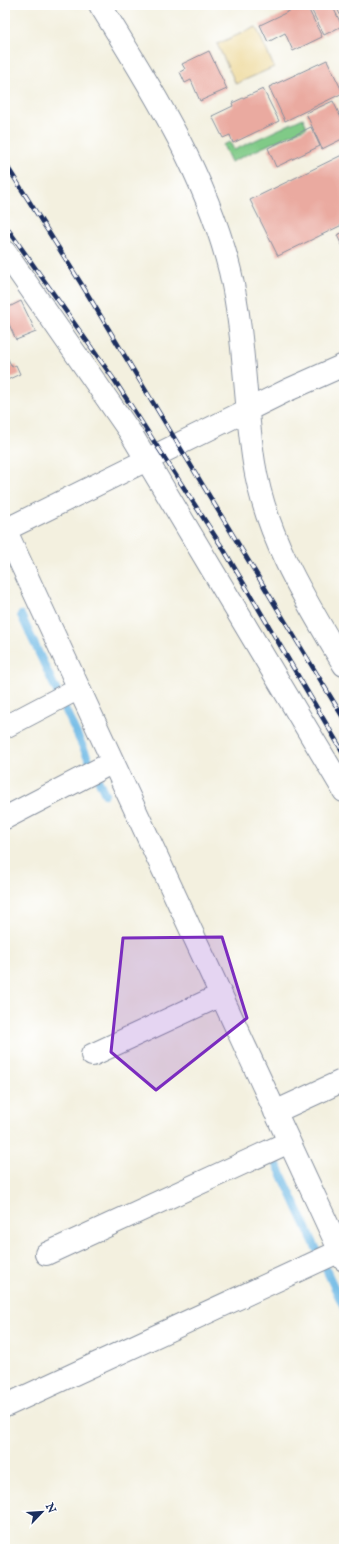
<svg xmlns="http://www.w3.org/2000/svg" width="349" height="1554" viewBox="0 0 349 1554" font-family="'IM FELL English',serif">
<style>
.green{fill:#80ca87;stroke:#4e7c72}
.sand{fill:#eeda9e;stroke:#84847e}
.lines{fill:none;stroke-linecap:round;stroke-linejoin:round}
.stream{stroke:#6ab7e4;stroke-width:8}
.building{fill:#eaaaa0}
.minor-casing{stroke:#87909e;stroke-width:24}
.minor{stroke:#fff;stroke-width:22}
.rail-casing{stroke:#1b2f5e;stroke-width:4.5}
.rail{stroke:#fff;stroke-width:3;stroke-dasharray:9;stroke-linecap:butt}
.marked{fill:#7b2cbf;fill-opacity:0.2;stroke:#7b2cbf;stroke-width:3;stroke-linejoin:round}
</style>
<rect width="100%" height="100%" fill="#fff"/>
<filter id="ink" filterUnits="userSpaceOnUse"><feTurbulence type="fractalNoise" baseFrequency=".025" numOctaves="2"/><feDisplacementMap in="SourceGraphic" scale="8" xChannelSelector="R" yChannelSelector="G"/><feConvolveMatrix kernelMatrix="1 2 1 2 8 2 1 2 1" color-interpolation-filters="sRGB"/></filter>
<filter id="wash" filterUnits="userSpaceOnUse"><feTurbulence type="fractalNoise" baseFrequency=".012" numOctaves="4" result="noise"/><feDisplacementMap in="SourceGraphic" scale="16" xChannelSelector="R" yChannelSelector="G"/><feGaussianBlur stdDeviation="0.9" result="paint"/><feColorMatrix in="noise" values="0 0 0 0 0 0 0 0 0 0 0 0 0 0 0 0 0 1.4 0 .05"/><feComposite in="paint" operator="in"/></filter>
<g filter="url(#wash)">
<rect width="100%" height="100%" fill="#f3f0df"/>
<path class="green" d="M 303,118 L 307,127 L 231,162 L 223,145 L 230,142 L 234,150 Z"/>
<path class="sand" d="M 256,27 L 274,67 L 236,84 L 217,44 Z"/>
<g class="lines">
<path class="stream" d="M 21,615 L 105,794
M 274,1158 L 344,1308"/>
</g>
<g id="blocks">
<path class="building" d="M 309,5 L 332,5 L 342,26 L 324,35 Z
M 335,5 L 344,5 L 344,22 Z
M 300,6 L 302,11 L 308,8 L 322,37 L 293,51 L 285,33 L 268,42 L 260,25 Z
M 209,51 L 227,89 L 200,101 L 191,80 L 185,83 L 180,72 L 185,69 L 182,64 Z
M 327,60 L 343,93 L 285,121 L 269,87 Z
M 263,89 L 279,121 L 233,143 L 230,135 L 223,138 L 212,116 L 233,106 L 232,103 Z
M 333,101 L 344,124 L 344,138 L 322,149 L 306,113 Z
M 311,127 L 320,146 L 276,167 L 268,148 Z
M 344,154 L 344,224 L 278,256 L 250,200 Z
M 344,232 L 344,250 L 337,235 Z
M 21,301 L 36,332 L 16,340 L 5,315 L 5,309 Z
M 5,353 L 12,367 L 16,365 L 20,374 L 5,381 Z"/>
</g>
</g>
<g filter="url(#ink)">
<use href="#blocks" fill-opacity="0" stroke="#87909e" stroke-width="1"/>
<g class="lines">
<g class="minor-casing">
<path id="minor" d="M 100,5 C 152,89 206,174 230,271 C 245,335 244,399 254,463 C 266,538 306,601 344,665
M 5,252 L 130,432 L 344,791
M 5,529 L 344,1260
M 5,530 L 288,390 L 344,365
M 5,727 L 79,688
M 5,818 L 113,762
M 92,1055 L 221,995
M 275,1112 L 344,1080
M 46,1254 L 289,1142
M 5,1406 L 340,1251"/>
</g>
<use href="#minor" class="minor"/>
<g class="rail-casing">
<path id="rail" d="M 5,163 L 82,285 L 344,719
M 5,225 L 115,381 L 224,550 L 344,754"/>
</g>
<use href="#rail" class="rail"/>
</g>
</g>
<path class="marked" d="M 222,937 L 247,1018 L 156,1090 L 111,1052 L 123,938 Z"/>
<rect width="349" height="1554" fill="none" stroke="#fff" stroke-width="20"/>
<g transform="translate(42 1512) rotate(65)" stroke="#ffffff" stroke-width="3" paint-order="stroke">
<path d="M0-3L7 15L0 10L-7 15Z" fill="#1b2f5e"/>
<text y="-6" font-size="11" font-weight="bold" text-anchor="middle" fill="#1b2f5e">N</text>
</g>
</svg>
